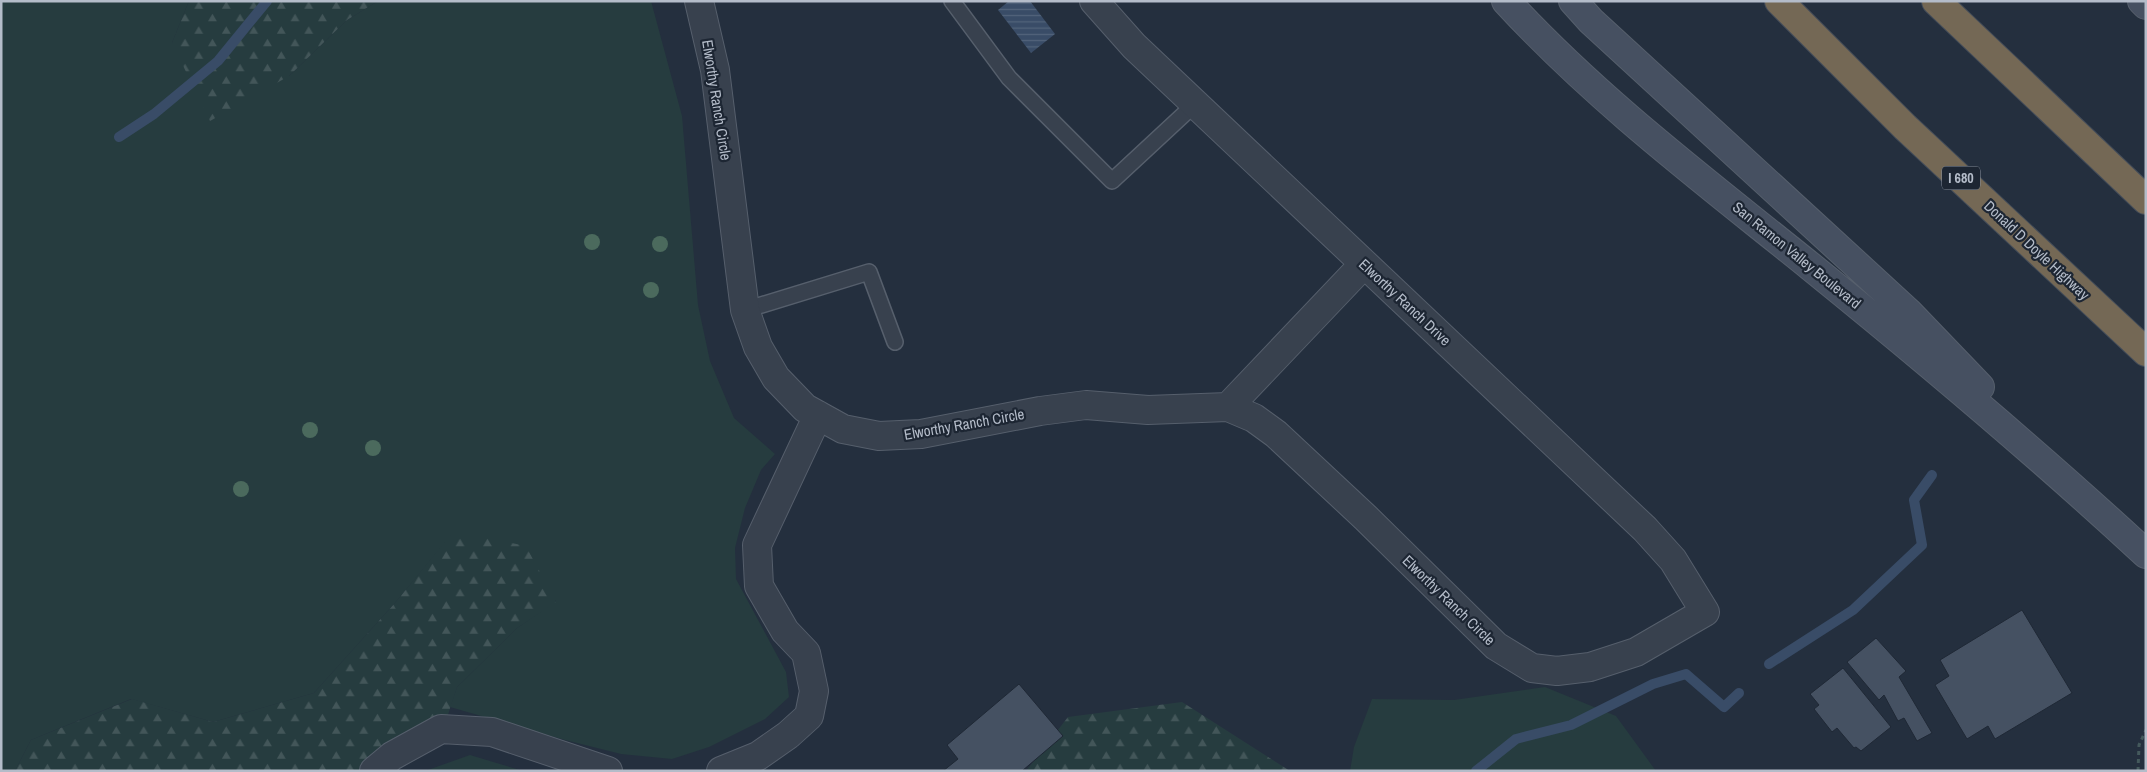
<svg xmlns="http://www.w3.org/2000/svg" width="2147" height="772" viewBox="0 0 2147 772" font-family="'Archivo Narrow',sans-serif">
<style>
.green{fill:#263c3f}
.forest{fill:url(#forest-firs)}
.water{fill:url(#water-rules)}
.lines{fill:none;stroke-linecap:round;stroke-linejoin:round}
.stream{stroke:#394c67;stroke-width:10}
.building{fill:#455162;stroke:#1f2835}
.lane-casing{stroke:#565f6c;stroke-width:18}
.street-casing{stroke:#565f6c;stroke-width:30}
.secondary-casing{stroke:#565f6c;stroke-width:30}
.highway-casing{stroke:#434c59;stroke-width:30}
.path{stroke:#44595c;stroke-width:3;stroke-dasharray:4 4;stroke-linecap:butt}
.lane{stroke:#38414e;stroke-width:15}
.street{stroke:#38414e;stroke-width:28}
.secondary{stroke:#465061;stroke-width:28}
.highway{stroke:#746855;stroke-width:28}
.tree{fill:#4b6a5d}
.labels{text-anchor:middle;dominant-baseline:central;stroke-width:4.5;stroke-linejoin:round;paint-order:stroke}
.shield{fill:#1d2633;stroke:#878f9c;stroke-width:1}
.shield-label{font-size:14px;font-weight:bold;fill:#b4bcc9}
.street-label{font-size:15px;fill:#b4bcc9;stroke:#1d2633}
</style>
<defs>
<pattern id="forest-firs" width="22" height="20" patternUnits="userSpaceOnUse" patternTransform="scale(1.25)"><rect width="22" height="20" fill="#263c3f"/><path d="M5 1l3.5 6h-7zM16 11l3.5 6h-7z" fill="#435659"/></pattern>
<pattern id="water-rules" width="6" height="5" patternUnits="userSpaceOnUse" patternTransform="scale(1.25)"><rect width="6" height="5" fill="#394c67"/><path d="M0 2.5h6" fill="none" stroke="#53647b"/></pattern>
</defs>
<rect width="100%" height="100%" fill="#242f3e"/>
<path class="green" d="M 1,1 L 189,1 L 172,43 L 289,76 L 347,20 L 378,1 L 651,1 L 682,116 L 698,305 L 710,361 L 734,418 L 775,454 L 761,470 L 745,508 L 735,548 L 736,579 L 786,672 L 789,697 L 765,719 L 709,747 L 672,759 L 621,754 L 565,740 L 450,707 L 457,687 L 517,628 L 556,601 L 454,532 L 395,603 L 314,693 L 213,722 L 131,699 L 31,740 L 15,771 L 1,771 Z
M 1545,687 L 1616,716 L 1656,771 L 1350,771 L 1354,747 L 1372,699 L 1454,700 Z
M 470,755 L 523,771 L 425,771 Z"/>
<path class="forest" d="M 189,1 L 378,1 L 347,20 L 289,76 L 210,121 L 172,43 Z
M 454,531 L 526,546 L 556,602 L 517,628 L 457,687 L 441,736 L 395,767 L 354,771 L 15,771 L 31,740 L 132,699 L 213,722 L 314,693 L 395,603 Z
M 1182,702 L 1290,771 L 1026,771 L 1068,717 Z"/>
<path class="water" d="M 1009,1 L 1030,1 L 1055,34 L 1031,53 L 998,10 Z"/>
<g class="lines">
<path class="stream" d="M 119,137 L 154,114 L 218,61 L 267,1
M 1769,664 L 1853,610 L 1922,545 L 1914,500 L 1932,475
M 1476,771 L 1516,739 L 1571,725 L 1653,684 L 1686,674 L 1724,707 L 1739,693"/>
</g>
<path class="building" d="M 2022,610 L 2072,693 L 1995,739 L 1988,726 L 1967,739 L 1935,685 L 1949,676 L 1940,660 Z
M 1876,638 L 1906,671 L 1899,677 L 1932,733 L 1917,741 L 1904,718 L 1898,721 L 1884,695 L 1879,700 L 1847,662 Z
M 1843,668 L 1891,727 L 1861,751 L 1856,747 L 1854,748 L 1837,728 L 1832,732 L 1814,709 L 1819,705 L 1810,694 Z
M 1019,684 L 1063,736 L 1022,771 L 943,771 L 958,759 L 947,745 Z"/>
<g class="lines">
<g class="lane-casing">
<path id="lane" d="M 952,1 L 1009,78 L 1112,181 L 1195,104
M 745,310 L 869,272 L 895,342"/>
</g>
<g class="street-casing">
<path id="street" d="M 699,1 L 715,70 L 745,310 L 758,347 L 776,378 L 805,408 L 843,429 L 879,436 L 921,434 L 1040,411 L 1086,405 L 1148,410 L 1228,407 L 1364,264
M 1094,1 L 1134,46 L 1645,529 L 1673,560 L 1705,612 L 1636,652 L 1590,667 L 1557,671 L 1532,668 L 1496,646 L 1366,518 L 1276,434 L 1254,418 L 1228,407
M 374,771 L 392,756 L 441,729 L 492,732 L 608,771
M 721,771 L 758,756 L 788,735 L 809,716 L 814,691 L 806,653 L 785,631 L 759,586 L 757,545 L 818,415"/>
</g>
<g class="secondary-casing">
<path id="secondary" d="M 1506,1 C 1597,100 1706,182 1810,266 C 1925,359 2038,454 2146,554
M 1573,1 L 1591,21 L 1908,312 L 1980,387
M 2142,1 L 2146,5"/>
</g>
<g class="highway-casing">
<path id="highway" d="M 1779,1 L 1905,127 L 2146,352
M 1936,1 L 2146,200"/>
</g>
<path class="path" d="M 2138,771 L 2139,745 L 2146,730"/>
<use href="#lane" class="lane"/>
<use href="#street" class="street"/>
<use href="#secondary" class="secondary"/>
<use href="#highway" class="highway"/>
</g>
<g class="tree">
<circle cx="592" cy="242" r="8"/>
<circle cx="660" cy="244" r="8"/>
<circle cx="651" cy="290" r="8"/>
<circle cx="310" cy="430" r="8"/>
<circle cx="373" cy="448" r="8"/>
<circle cx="241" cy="489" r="8"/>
</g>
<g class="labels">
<rect class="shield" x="1942" y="166.5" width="38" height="23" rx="4"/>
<g class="shield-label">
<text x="1961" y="178">I 680</text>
</g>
<g class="street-label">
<text transform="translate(717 100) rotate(81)">Elworthy Ranch Circle</text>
<text transform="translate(2037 250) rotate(43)">Donald D Doyle Highway</text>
<text transform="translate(1797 255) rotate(39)">San Ramon Valley Boulevard</text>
<text transform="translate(1405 302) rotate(43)">Elworthy Ranch Drive</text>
<text transform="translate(964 424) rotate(-10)">Elworthy Ranch Circle</text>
<text transform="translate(1449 600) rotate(44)">Elworthy Ranch Circle</text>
</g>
</g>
<rect width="2147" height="772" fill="none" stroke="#b4bcc9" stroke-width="5"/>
</svg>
